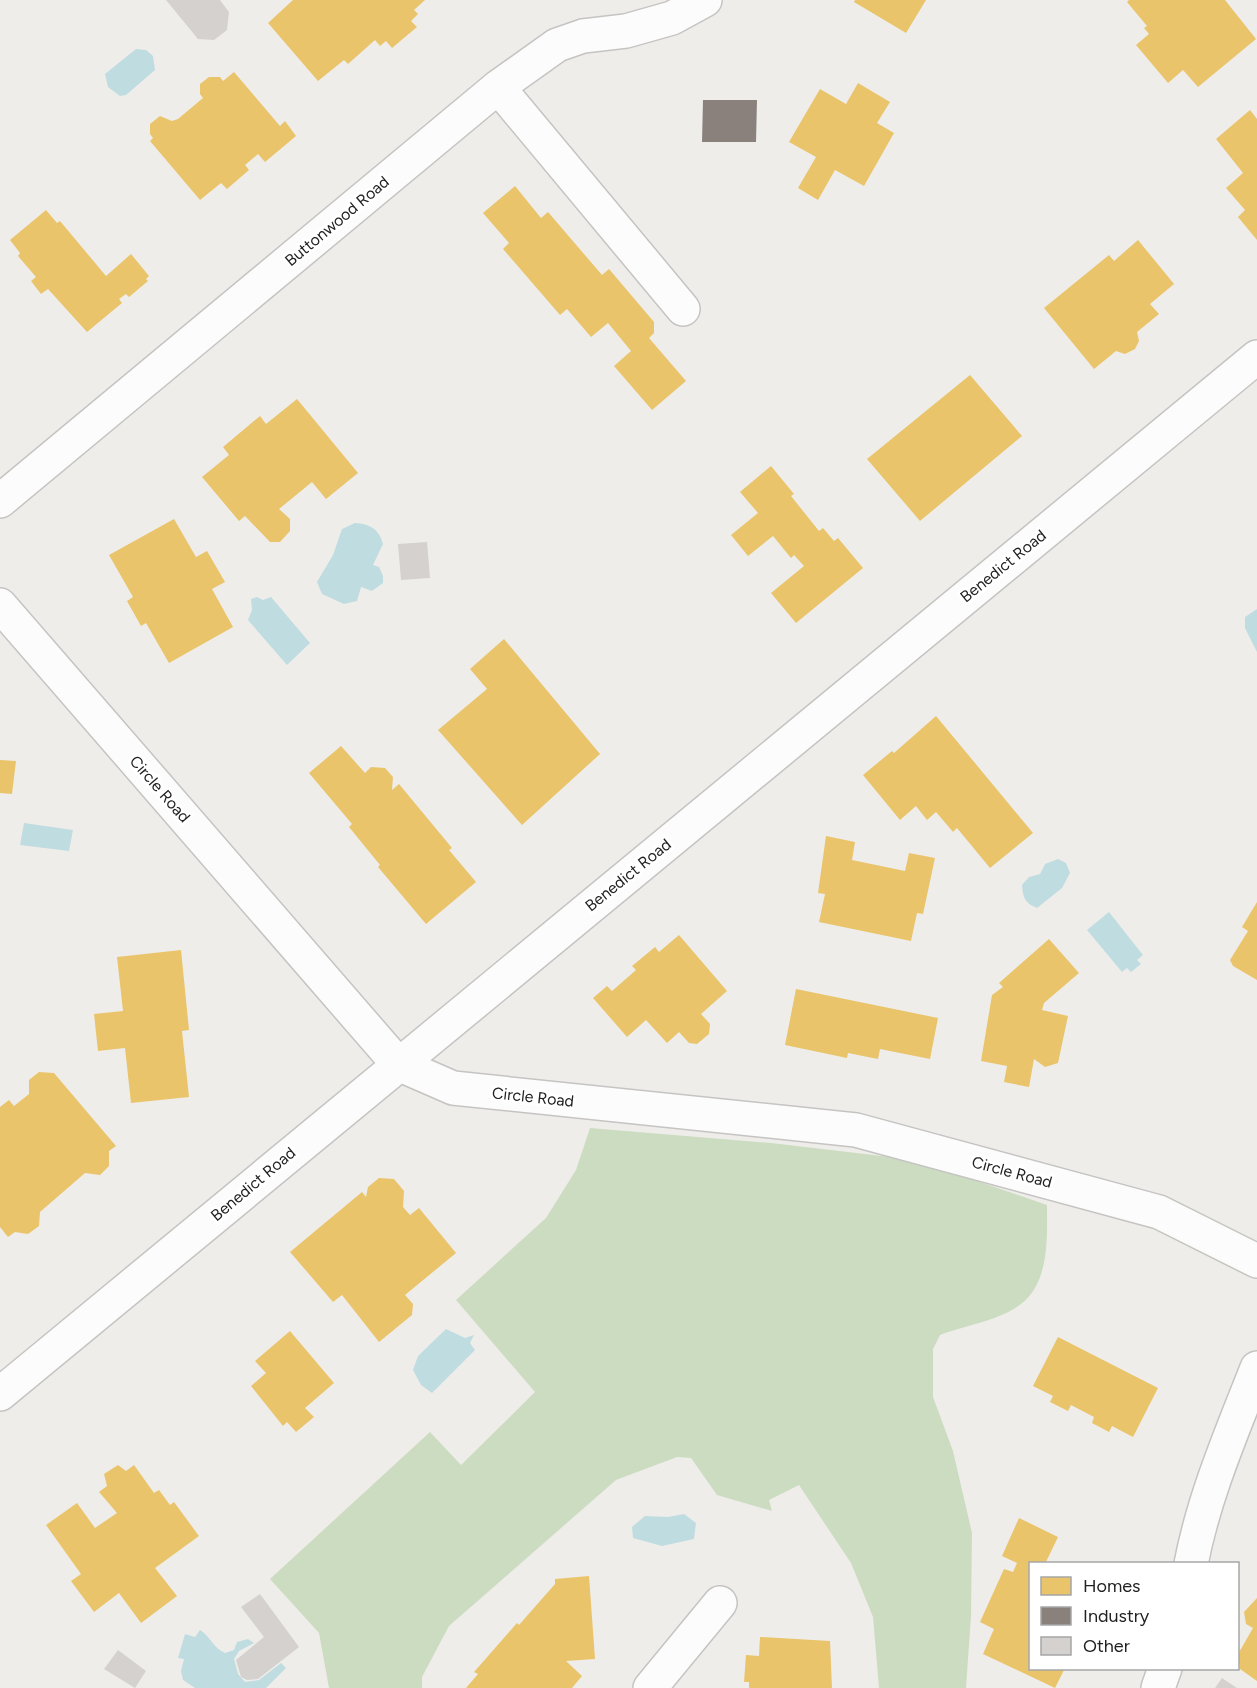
<svg xmlns="http://www.w3.org/2000/svg" width="1257" height="1688" viewBox="0 0 1257 1688" font-family="Figtree,sans-serif">
<style>
.forest{fill:#ccdcc1}
.water{fill:#bfdce0}
.homes{fill:#e9c46a}
.industry{fill:#8a817c}
.building{fill:#d4d1ce}
.lines{fill:none;stroke-linecap:round;stroke-linejoin:round}
.minor-casing{stroke:#c5c4c2;stroke-width:36}
.minor{stroke:#fdfcfc;stroke-width:33}
.labels{text-anchor:middle;dominant-baseline:central;stroke-width:6;stroke-linejoin:round;paint-order:stroke}
.street-label{font-size:16px;fill:#212121;stroke:#fff}
</style>
<rect width="100%" height="100%" fill="#efedea"/>
<path class="forest" d="M 590,1128 L 771,1143 L 916,1160 L 1047,1205 C 1047,1236 1050,1282 1021,1304 C 999,1321 965,1325 940,1335 L 933,1349 L 933,1397 L 953,1451 L 972,1533 L 971,1616 L 966,1688 L 879,1688 L 873,1617 L 851,1563 L 799,1485 L 769,1500 L 772,1511 L 717,1495 L 691,1458 L 677,1457 L 616,1480 L 449,1626 L 422,1677 L 422,1688 L 329,1688 L 319,1633 L 270,1579 L 430,1432 L 461,1465 L 535,1392 L 456,1300 L 546,1218 L 576,1170 Z"/>
<path class="water" d="M 136,49 L 146,50 L 153,56 L 155,70 L 126,95 L 120,96 L 108,87 L 105,74 Z
M 355,523 C 370,524 379,529 383,544 L 373,565 L 379,567 L 383,576 L 383,583 L 372,591 L 361,587 L 357,601 L 344,604 L 322,594 L 317,582 L 333,555 L 342,529 Z
M 257,597 L 263,600 L 271,597 L 310,643 L 287,665 L 248,620 L 252,610 L 251,599 Z
M 1257,609 L 1257,652 L 1245,628 L 1245,617 Z
M 24,823 L 73,830 L 69,851 L 20,845 Z
M 1058,859 L 1066,863 L 1070,873 L 1062,888 L 1037,908 C 1025,903 1023,898 1022,885 L 1029,877 L 1040,874 L 1045,864 Z
M 1109,912 L 1143,955 L 1137,960 L 1141,964 L 1131,972 L 1127,968 L 1122,972 L 1087,930 Z
M 446,1329 L 465,1338 L 474,1335 L 470,1343 L 475,1350 L 432,1393 L 421,1385 L 413,1370 L 418,1356 Z
M 684,1514 L 696,1523 L 694,1539 L 662,1546 L 633,1538 L 632,1527 L 645,1516 L 668,1517 Z
M 200,1630 C 211,1637 213,1648 225,1653 L 234,1650 L 237,1642 L 248,1639 L 254,1643 L 239,1651 L 234,1659 L 238,1674 L 245,1682 L 259,1680 L 281,1663 L 286,1668 L 266,1688 L 195,1688 L 183,1680 L 181,1671 L 184,1659 L 178,1658 L 185,1634 L 195,1637 Z"/>
<path class="homes" d="M 293,0 L 425,0 L 414,10 L 418,14 L 411,21 L 417,27 L 392,48 L 386,41 L 380,46 L 375,40 L 348,64 L 344,60 L 318,81 L 268,23 Z
M 855,0 L 926,0 L 906,33 L 854,2 Z
M 1129,0 L 1225,0 L 1256,39 L 1198,87 L 1183,70 L 1168,83 L 1136,45 L 1149,34 L 1144,28 L 1147,26 L 1127,2 Z
M 234,72 L 280,126 L 285,121 L 296,136 L 265,162 L 258,154 L 245,165 L 249,170 L 227,189 L 221,183 L 200,200 L 150,141 L 153,138 L 150,134 L 150,124 L 160,116 L 172,121 L 178,119 L 203,98 L 200,94 L 200,84 L 209,77 L 220,77 L 223,81 Z
M 858,83 L 890,102 L 877,123 L 894,133 L 864,186 L 835,170 L 818,200 L 798,188 L 816,157 L 789,142 L 820,89 L 846,104 Z
M 1250,110 L 1257,119 L 1257,240 L 1238,217 L 1245,210 L 1226,188 L 1243,173 L 1216,139 Z
M 515,186 L 541,218 L 548,212 L 602,275 L 609,269 L 654,322 L 654,333 L 649,338 L 686,381 L 652,410 L 614,366 L 631,351 L 608,323 L 591,337 L 567,309 L 560,315 L 503,249 L 509,243 L 483,213 Z
M 46,210 L 57,223 L 60,221 L 106,276 L 131,254 L 149,276 L 146,279 L 148,281 L 129,297 L 126,294 L 119,299 L 122,303 L 87,332 L 48,289 L 41,294 L 31,281 L 36,277 L 18,256 L 20,253 L 10,240 Z
M 1138,240 L 1174,284 L 1150,304 L 1159,314 L 1137,332 L 1139,341 L 1135,349 L 1125,354 L 1116,351 L 1094,369 L 1044,308 L 1109,255 L 1114,261 Z
M 970,375 L 1022,436 L 920,521 L 867,459 Z
M 297,399 L 358,473 L 326,499 L 312,482 L 279,509 L 290,519 L 290,531 L 280,542 L 270,542 L 245,516 L 239,521 L 202,477 L 229,455 L 223,447 L 260,416 L 266,424 Z
M 771,466 L 794,494 L 791,496 L 819,531 L 823,528 L 834,541 L 838,538 L 863,568 L 796,623 L 771,593 L 804,566 L 794,555 L 791,558 L 773,536 L 748,556 L 731,535 L 758,513 L 740,492 Z
M 174,519 L 196,557 L 207,551 L 225,582 L 212,589 L 233,627 L 169,663 L 146,623 L 141,626 L 127,601 L 133,597 L 109,555 Z
M 504,639 L 600,754 L 522,825 L 438,730 L 487,689 L 470,669 Z
M 936,716 L 1033,833 L 990,868 L 957,828 L 953,832 L 936,812 L 927,820 L 916,806 L 900,820 L 863,775 L 892,751 L 894,753 Z
M 341,746 L 365,773 L 371,767 L 385,768 L 393,777 L 392,790 L 399,784 L 452,848 L 449,850 L 476,882 L 426,924 L 378,867 L 380,865 L 349,827 L 352,824 L 309,773 Z
M 0,760 L 16,761 L 12,794 L 0,793 Z
M 826,836 L 855,842 L 852,860 L 905,871 L 909,853 L 935,858 L 923,914 L 917,913 L 911,941 L 819,922 L 825,894 L 818,893 Z
M 1257,902 L 1257,980 L 1233,966 L 1230,960 L 1248,931 L 1242,927 Z
M 679,935 L 727,991 L 701,1014 L 710,1024 L 709,1034 L 697,1044 L 689,1043 L 679,1032 L 667,1043 L 646,1020 L 627,1037 L 593,998 L 607,986 L 612,991 L 636,970 L 632,966 L 655,947 L 659,952 Z
M 1049,939 L 1079,973 L 1044,1003 L 1042,1010 L 1068,1016 L 1058,1063 L 1045,1067 L 1034,1059 L 1029,1087 L 1004,1082 L 1007,1066 L 981,1061 L 992,995 L 1003,987 L 999,983 Z
M 181,950 L 189,1030 L 182,1031 L 189,1097 L 131,1103 L 125,1048 L 98,1051 L 94,1014 L 123,1011 L 117,957 Z
M 796,989 L 938,1018 L 930,1059 L 880,1049 L 878,1059 L 848,1053 L 847,1058 L 785,1045 Z
M 39,1072 L 54,1073 L 116,1146 L 109,1151 L 109,1166 L 100,1175 L 85,1173 L 40,1212 L 39,1226 L 28,1234 L 15,1232 L 8,1237 L 0,1227 L 0,1107 L 9,1100 L 14,1106 L 29,1094 L 29,1080 Z
M 379,1178 L 394,1179 L 404,1191 L 403,1207 L 410,1215 L 419,1208 L 456,1253 L 405,1295 L 413,1304 L 412,1315 L 379,1342 L 342,1295 L 333,1302 L 290,1252 L 362,1192 L 366,1197 L 368,1187 Z
M 290,1331 L 334,1383 L 305,1408 L 314,1417 L 296,1432 L 287,1422 L 283,1426 L 251,1386 L 266,1373 L 255,1361 Z
M 1058,1337 L 1158,1388 L 1133,1437 L 1112,1426 L 1109,1432 L 1092,1423 L 1094,1417 L 1071,1405 L 1068,1411 L 1050,1402 L 1053,1396 L 1033,1386 Z
M 118,1465 L 126,1471 L 134,1465 L 154,1493 L 159,1490 L 170,1505 L 174,1502 L 199,1536 L 155,1568 L 177,1596 L 141,1623 L 119,1593 L 94,1612 L 71,1581 L 81,1574 L 46,1525 L 77,1503 L 95,1528 L 117,1513 L 99,1492 L 107,1486 L 104,1474 Z
M 1019,1518 L 1058,1537 L 1045,1564 L 1030,1564 L 1030,1668 L 1065,1668 L 1055,1688 L 983,1654 L 994,1629 L 980,1622 L 1004,1569 L 1013,1572 L 1017,1563 L 1002,1556 Z
M 589,1576 L 595,1659 L 566,1661 L 582,1676 L 572,1688 L 466,1688 L 478,1674 L 474,1672 L 517,1623 L 519,1625 L 555,1584 L 555,1579 Z
M 1257,1598 L 1257,1681 L 1240,1669 L 1238,1654 L 1253,1628 L 1246,1624 L 1244,1612 Z
M 760,1637 L 830,1641 L 832,1688 L 749,1688 L 749,1682 L 744,1682 L 746,1655 L 759,1656 Z"/>
<path class="industry" d="M 703,100 L 757,100 L 756,142 L 702,142 Z"/>
<path class="building" d="M 166,0 L 220,0 L 229,12 L 227,30 L 214,40 L 198,39 Z
M 427,542 L 430,578 L 401,580 L 398,544 Z
M 260,1594 L 299,1647 L 258,1679 L 247,1680 L 241,1677 L 236,1660 L 264,1637 L 241,1607 Z
M 118,1650 L 146,1671 L 135,1688 L 104,1669 Z
M 1222,1678 L 1237,1688 L 1215,1688 Z"/>
<g class="lines">
<g class="minor-casing">
<path id="minor" d="M 498,87 L 683,309
M 0,501 L 498,87 L 557,45 L 583,36 L 626,31 L 672,18 L 705,0
M 0,605 L 398,1064 L 453,1088 L 856,1130 L 1159,1212 L 1257,1261
M 0,1394 L 1257,357
M 1191,1564 C 1204,1496 1232,1432 1257,1368
M 650,1688 L 720,1603
M 1158,1688 L 1165,1668"/>
</g>
<use href="#minor" class="minor"/>
</g>
<g class="labels">
<g class="street-label">
<text transform="translate(337 221) rotate(-40)">Buttonwood Road</text>
<text transform="translate(1003 566) rotate(-39)">Benedict Road</text>
<text transform="translate(160 789) rotate(49)">Circle Road</text>
<text transform="translate(628 875) rotate(-39)">Benedict Road</text>
<text transform="translate(533 1097) rotate(6)">Circle Road</text>
<text transform="translate(1012 1172) rotate(15)">Circle Road</text>
<text transform="translate(253 1184) rotate(-40)">Benedict Road</text>
</g>
</g>
<rect x="1029" y="1562" width="210" height="108" fill="#ffffff" stroke="#a6a6a6" stroke-width="1.5"/>
<rect x="1041" y="1577" width="30" height="18" fill="#e9c46a" stroke="#a6a6a6" stroke-width="1.5"/>
<text x="1083" y="1592" font-size="18" fill="#212121">Homes</text>
<rect x="1041" y="1607" width="30" height="18" fill="#8a817c" stroke="#a6a6a6" stroke-width="1.5"/>
<text x="1083" y="1622" font-size="18" fill="#212121">Industry</text>
<rect x="1041" y="1637" width="30" height="18" fill="#d4d1ce" stroke="#a6a6a6" stroke-width="1.5"/>
<text x="1083" y="1652" font-size="18" fill="#212121">Other</text>
</svg>
